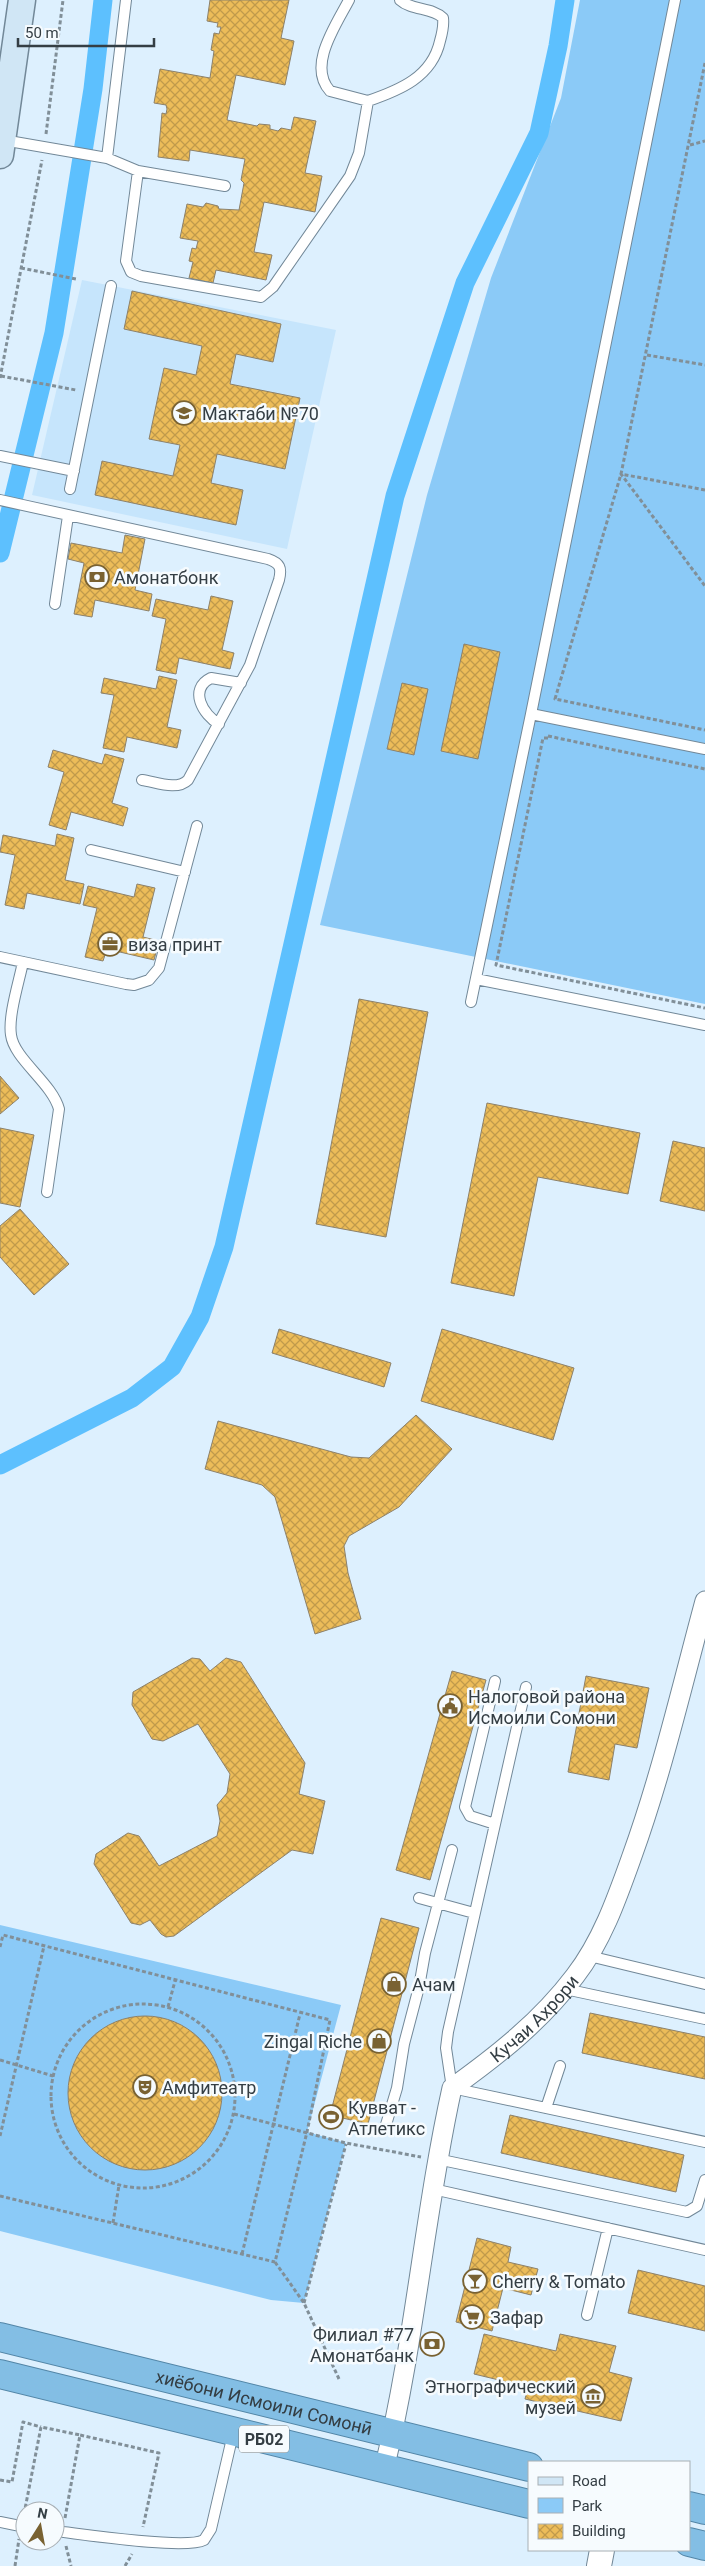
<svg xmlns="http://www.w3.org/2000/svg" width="705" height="2566" viewBox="0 0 705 2566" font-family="Roboto,sans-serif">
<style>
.built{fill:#c6e5fc}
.park{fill:#8bcaf7}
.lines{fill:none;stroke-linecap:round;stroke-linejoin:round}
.canal{stroke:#5dc0fe;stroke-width:19}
.building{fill:url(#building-cross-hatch);stroke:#8c816b}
.service-casing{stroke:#728898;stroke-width:12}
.minor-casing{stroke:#728898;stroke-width:21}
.tertiary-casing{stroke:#728898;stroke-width:26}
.secondary-casing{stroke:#728898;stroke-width:29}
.trunk-casing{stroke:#5386a7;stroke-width:30}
.path{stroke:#818f98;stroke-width:3;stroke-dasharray:4 2.5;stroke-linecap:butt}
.service{stroke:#fff;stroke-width:10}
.minor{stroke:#fff;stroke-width:19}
.tertiary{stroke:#fff;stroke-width:24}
.secondary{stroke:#d0e6f5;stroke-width:26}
.trunk{stroke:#83bee4;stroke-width:28}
.labels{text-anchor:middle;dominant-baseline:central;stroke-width:5;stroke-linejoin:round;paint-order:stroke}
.shield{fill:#f6fbfe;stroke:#6e777c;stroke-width:1}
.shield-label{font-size:16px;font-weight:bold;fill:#343e44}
.poi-label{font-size:18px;fill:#343e44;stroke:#f6fbfe;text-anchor:start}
.street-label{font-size:18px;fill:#343e44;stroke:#f6fbfe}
</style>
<defs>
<pattern id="building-cross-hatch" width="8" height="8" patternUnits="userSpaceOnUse" patternTransform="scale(1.25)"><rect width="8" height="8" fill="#ecbc59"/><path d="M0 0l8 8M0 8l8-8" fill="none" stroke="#c09a4b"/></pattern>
</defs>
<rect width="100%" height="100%" fill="#ddf0fe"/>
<path class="built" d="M 82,280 L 336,330 L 287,549 L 32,495 Z"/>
<path class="park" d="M 580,0 L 705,0 L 705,1004 L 320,925 L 427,495 L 491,278 L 561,98 Z
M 0,1925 L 341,2005 L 307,2132 L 346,2143 L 304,2303 L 271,2300 L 0,2231 Z"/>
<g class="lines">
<path class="canal" d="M 0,553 L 54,333 L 93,89 L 103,0
M 0,1465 L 132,1398 L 172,1367 L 200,1317 L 224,1247 L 395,496 L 465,283 L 539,133 L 558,46 L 565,0"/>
</g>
<path class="building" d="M 210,0 L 289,0 L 281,38 L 294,41 L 285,85 L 236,75 L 227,120 L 257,126 L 259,124 L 270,125 L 270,129 L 278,131 L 281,128 L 291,130 L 294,117 L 316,121 L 305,173 L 322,176 L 315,212 L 264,202 L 254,252 L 272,255 L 266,280 L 216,270 L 213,283 L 189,278 L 193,262 L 189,261 L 192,248 L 196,249 L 198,241 L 180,238 L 187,204 L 203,207 L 206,203 L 218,206 L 219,209 L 239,210 L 244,183 L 241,180 L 245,159 L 190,150 L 189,161 L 158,157 L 162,113 L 166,114 L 167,109 L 166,105 L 154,103 L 160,69 L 210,78 L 214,51 L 211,50 L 214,33 L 219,34 L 221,27 L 217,27 L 218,23 L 207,21 Z
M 132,291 L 281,324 L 273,362 L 236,354 L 230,384 L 300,398 L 285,469 L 217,454 L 211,483 L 243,490 L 236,525 L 95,495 L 102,461 L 173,476 L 180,445 L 149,439 L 164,368 L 196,375 L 202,346 L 124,329 Z
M 125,535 L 145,539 L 135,590 L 152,594 L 149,611 L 95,600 L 92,617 L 74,614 L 84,563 L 68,559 L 71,543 L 122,553 Z
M 211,596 L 233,601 L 222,650 L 234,653 L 230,669 L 179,658 L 176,674 L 156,670 L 166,619 L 152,616 L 156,599 L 208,610 Z
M 464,644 L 500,652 L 478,759 L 441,751 Z
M 159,676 L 177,680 L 167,727 L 181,730 L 177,748 L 127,737 L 124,752 L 103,748 L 114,695 L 101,693 L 104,678 L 156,689 Z
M 402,683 L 428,689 L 414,755 L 387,749 Z
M 53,750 L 102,764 L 105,754 L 124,759 L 112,803 L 128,808 L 123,826 L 71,812 L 66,830 L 49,825 L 64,772 L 48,767 Z
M 57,834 L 74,838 L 65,880 L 84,884 L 80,904 L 27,893 L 24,909 L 5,905 L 15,855 L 0,852 L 3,835 L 55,846 Z
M 137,884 L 155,888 L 143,937 L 159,941 L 154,960 L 107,949 L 103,961 L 85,957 L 97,908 L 83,905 L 88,886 L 134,897 Z
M 359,999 L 428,1012 L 386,1237 L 316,1224 Z
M 0,1076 L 19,1098 L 0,1114 Z
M 487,1103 L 640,1133 L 628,1194 L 538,1177 L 514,1296 L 451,1283 Z
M 0,1128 L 34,1135 L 20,1207 L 0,1203 Z
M 673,1141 L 705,1148 L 705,1211 L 660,1201 Z
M 20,1209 L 69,1264 L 34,1295 L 0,1257 L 0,1226 Z
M 279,1329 L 391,1363 L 384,1387 L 272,1353 Z
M 442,1329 L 574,1368 L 553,1440 L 421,1401 Z
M 416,1415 L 452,1449 L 399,1507 L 349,1536 L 344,1546 L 348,1573 L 361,1619 L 315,1634 L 275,1497 L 262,1485 L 205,1469 L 218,1421 L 351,1457 L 369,1458 Z
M 192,1658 L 200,1659 L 210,1671 L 226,1658 L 241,1662 L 305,1763 L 299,1794 L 325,1801 L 313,1854 L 292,1850 L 174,1936 L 166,1937 L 161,1934 L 150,1920 L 140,1925 L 131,1923 L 94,1864 L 96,1854 L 128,1833 L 139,1836 L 159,1866 L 217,1836 L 220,1821 L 217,1805 L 227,1793 L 230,1774 L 198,1724 L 163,1741 L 152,1739 L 132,1705 L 133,1692 Z
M 452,1671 L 486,1680 L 430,1880 L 396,1870 Z
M 586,1676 L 649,1688 L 637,1748 L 615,1744 L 609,1780 L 568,1772 Z
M 381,1918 L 419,1928 L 368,2124 L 330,2115 Z
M 590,2013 L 705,2037 L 705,2079 L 582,2053 Z
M68 2093a77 77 0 1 1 154 0a77 77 0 1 1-154 0Z
M 510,2115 L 684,2155 L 676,2192 L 501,2153 Z
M 477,2238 L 511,2247 L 508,2262 L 538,2269 L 531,2295 L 503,2288 L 492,2331 L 456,2322 Z
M 638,2270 L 705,2286 L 705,2331 L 628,2313 Z
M 484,2334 L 556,2351 L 560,2334 L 616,2346 L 609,2372 L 632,2378 L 621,2421 L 525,2399 L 528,2387 L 474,2374 Z"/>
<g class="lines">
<g class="service-casing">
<path id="service" d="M 675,0 L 531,714 L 705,749
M 368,101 C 400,90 432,77 440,41 C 442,34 444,26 443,18 C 432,7 412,11 400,0
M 3,140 L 107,158 L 138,171 L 126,261 L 131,272 L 141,276 L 261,297 L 273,287 L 350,176 L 359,153 L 368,101 L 330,91 C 307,66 336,25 349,0
M 107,158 L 126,0
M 138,171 L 225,186
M 0,456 L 74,471
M 70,489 L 111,286
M 0,500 L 268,559 C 280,563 282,568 279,580 L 250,665 L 188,780 C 177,791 156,782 142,780
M 55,604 L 68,516
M 219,724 C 203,715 188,689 211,678 L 241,683
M 91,850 L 185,872
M 0,957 L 126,984 L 134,985 L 149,980 L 159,968 L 197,826
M 23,962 C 19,982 8,1016 11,1035 C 14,1059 52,1083 59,1109 L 47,1192
M 476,979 L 705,1025
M 471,1002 L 531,714
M 526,1687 L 448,2032 L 446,2048 L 452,2088 L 705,2142
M 495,1824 L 470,1816 L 465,1807 L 495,1681
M 419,1898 L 474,1913
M 589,1956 L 705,1984
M 565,1989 L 705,2019
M 546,2108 L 560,2066
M 385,2128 L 397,2088 L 404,2044 L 419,1987 L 425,1953 L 452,1850
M 437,2159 L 687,2212 L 697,2206 L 705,2180
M 433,2189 L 705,2250
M 587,2315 L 608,2228
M 0,2522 L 25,2527
M 55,2531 C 82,2534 185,2550 204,2540 L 211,2529 L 233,2434"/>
</g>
<g class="minor-casing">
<g id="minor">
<path id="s1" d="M 384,2469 C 415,2343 424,2214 452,2088 C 498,2055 541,2021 575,1976 C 602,1941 617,1898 632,1856 C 662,1773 682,1686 705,1601"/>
</g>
</g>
<g class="tertiary-casing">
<path id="tertiary" d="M 599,2566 L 602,2550"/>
</g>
<g class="secondary-casing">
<path id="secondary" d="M 0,155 L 22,0"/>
</g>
<g class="trunk-casing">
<g id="trunk">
<path id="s2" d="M 0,2337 L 529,2467"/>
<path d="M 0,2374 L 529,2504"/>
<path d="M 689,2506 L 705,2510"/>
<path d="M 689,2542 L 705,2546"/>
</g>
</g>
<path class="path" d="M 705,63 L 621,474 L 555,699 L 705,730
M 46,134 L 63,0
M 690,145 L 705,141
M 21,268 L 76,279
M 647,355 L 705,365
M 1,376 L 76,390
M 0,378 L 42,160
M 705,490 L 621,474 L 705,586
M 548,736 L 705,769
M 548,738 L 543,738 L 496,965 L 705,1008
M 0,1947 L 3,1935 L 330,2020 L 307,2132 L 275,2262 L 0,2196
M51 2096a92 92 0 1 1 184 0a92 92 0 1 1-184 0Z
M 168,2007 L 175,1981
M 0,2060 L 53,2076
M 234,2114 L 346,2143 L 421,2157
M 0,2136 L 44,1946
M 113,2223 L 119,2185
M 242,2254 L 300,2014
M 275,2262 L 304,2303 L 339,2379
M 304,2303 L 346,2144
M 0,2480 L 12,2482 L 23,2422 L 41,2427
M 24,2514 L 41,2427 L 80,2435
M 65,2518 L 80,2435 L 159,2453 L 143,2527
M 66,2546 L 71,2566
M 15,2566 L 19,2539
M 125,2566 L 132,2554"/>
<use href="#service" class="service"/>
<use href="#minor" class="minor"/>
<use href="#tertiary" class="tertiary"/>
<use href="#secondary" class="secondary"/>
<use href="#trunk" class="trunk"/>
</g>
<defs>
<g id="school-ring" transform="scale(1.25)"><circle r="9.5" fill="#f6fbfe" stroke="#796232" stroke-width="1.5"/><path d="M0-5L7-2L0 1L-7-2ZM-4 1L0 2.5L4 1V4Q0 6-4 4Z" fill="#796232"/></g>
<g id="bank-ring" transform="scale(1.25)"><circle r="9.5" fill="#f6fbfe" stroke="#796232" stroke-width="1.5"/><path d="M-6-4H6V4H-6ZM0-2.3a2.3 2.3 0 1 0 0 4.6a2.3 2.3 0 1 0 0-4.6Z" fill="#796232"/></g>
<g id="office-ring" transform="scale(1.25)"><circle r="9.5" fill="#f6fbfe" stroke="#796232" stroke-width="1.5"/><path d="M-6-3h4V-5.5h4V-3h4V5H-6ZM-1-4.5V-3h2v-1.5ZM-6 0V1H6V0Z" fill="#796232"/></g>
<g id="civic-ring" transform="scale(1.25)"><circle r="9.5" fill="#f6fbfe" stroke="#796232" stroke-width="1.5"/><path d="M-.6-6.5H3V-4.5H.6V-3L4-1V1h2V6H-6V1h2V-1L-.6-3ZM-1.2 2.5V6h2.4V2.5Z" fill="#796232"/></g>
<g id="shop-ring" transform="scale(1.25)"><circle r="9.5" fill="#f6fbfe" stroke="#796232" stroke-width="1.5"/><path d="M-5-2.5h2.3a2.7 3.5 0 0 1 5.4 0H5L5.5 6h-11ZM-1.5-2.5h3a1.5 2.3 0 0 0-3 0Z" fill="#796232"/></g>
<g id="theatre-ring" transform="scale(1.25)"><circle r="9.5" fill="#f6fbfe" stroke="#796232" stroke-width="1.5"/><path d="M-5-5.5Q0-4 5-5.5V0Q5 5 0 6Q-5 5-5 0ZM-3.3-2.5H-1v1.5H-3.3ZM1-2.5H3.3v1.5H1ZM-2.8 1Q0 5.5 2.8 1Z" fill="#796232"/></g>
<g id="stadium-ring" transform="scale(1.25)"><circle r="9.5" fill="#f6fbfe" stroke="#796232" stroke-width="1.5"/><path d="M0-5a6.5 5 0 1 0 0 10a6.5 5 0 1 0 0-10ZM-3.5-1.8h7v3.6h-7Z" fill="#796232"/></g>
<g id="bar-ring" transform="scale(1.25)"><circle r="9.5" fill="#f6fbfe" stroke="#796232" stroke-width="1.5"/><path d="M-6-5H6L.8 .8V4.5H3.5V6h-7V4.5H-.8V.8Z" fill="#796232"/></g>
<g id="supermarket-ring" transform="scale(1.25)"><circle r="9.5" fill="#f6fbfe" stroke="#796232" stroke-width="1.5"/><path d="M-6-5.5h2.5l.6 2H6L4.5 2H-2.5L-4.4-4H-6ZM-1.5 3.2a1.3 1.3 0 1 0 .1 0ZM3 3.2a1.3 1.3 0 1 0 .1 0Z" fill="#796232"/></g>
<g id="museum-ring" transform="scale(1.25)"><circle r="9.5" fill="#f6fbfe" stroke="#796232" stroke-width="1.5"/><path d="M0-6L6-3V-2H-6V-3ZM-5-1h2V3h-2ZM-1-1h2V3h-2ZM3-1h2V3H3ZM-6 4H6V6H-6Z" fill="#796232"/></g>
</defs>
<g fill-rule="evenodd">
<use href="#school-ring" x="184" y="413"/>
<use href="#bank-ring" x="97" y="577"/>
<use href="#office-ring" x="110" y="944"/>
<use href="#civic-ring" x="450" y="1706"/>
<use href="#shop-ring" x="394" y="1984"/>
<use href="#shop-ring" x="379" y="2041"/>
<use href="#theatre-ring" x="145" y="2087"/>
<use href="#stadium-ring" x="331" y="2117"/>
<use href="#bar-ring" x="475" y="2281"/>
<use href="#supermarket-ring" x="472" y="2317"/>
<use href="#bank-ring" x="432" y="2344"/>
<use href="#museum-ring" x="593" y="2396"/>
</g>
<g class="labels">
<rect class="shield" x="239" y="2425.5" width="50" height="27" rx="4"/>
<g class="shield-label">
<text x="264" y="2439">РБ02</text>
</g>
<g class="poi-label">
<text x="202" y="413">Мактаби №70</text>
<text x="114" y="577">Амонатбонк</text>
<text x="128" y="944">виза принт</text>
<text x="468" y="1696">Налоговой района<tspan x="468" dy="21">Исмоили Сомони</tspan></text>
<text x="412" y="1984">Ачам</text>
<text x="362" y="2041" text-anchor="end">Zingal Riche</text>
<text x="162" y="2087">Aмфитеатр</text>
<text x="348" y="2107">Кувват -<tspan x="348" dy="21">Атлетикс</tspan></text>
<text x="492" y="2281">Cherry &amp; Tomato</text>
<text x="490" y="2317">Зафар</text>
<text x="414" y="2334" text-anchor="end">Филиал #77<tspan x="414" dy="21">Амонатбанк</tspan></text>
<text x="576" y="2386" text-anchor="end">Этнографический<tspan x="576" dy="21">музей</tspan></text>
</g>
<g class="street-label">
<text stroke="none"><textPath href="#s1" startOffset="495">Кучаи Ахрори</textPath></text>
<text stroke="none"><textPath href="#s2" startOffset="272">хиёбони Исмоили Сомонӣ</textPath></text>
</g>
</g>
<rect x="528" y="2461" width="162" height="90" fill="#f6fbfe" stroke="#a8afb4"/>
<rect x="538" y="2477" width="25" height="8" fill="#d0e6f5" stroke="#a8afb4"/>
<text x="572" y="2486" font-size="15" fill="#343e44">Road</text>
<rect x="538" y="2498" width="25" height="15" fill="#8bcaf7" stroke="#a8afb4"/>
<text x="572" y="2511" font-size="15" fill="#343e44">Park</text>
<rect x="538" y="2524" width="25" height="15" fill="url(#building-cross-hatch)" stroke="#a8afb4"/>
<text x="572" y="2536" font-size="15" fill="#343e44">Building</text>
<g transform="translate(40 2526) rotate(11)"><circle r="24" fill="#f6fbfe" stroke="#a8afb4"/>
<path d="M0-4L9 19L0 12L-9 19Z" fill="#796232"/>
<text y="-8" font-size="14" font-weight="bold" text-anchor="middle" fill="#343e44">N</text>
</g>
<path d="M18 38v8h136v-8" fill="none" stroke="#343e44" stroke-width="2.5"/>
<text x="25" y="38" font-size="15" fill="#343e44" stroke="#f6fbfe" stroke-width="4" paint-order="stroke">50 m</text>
</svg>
